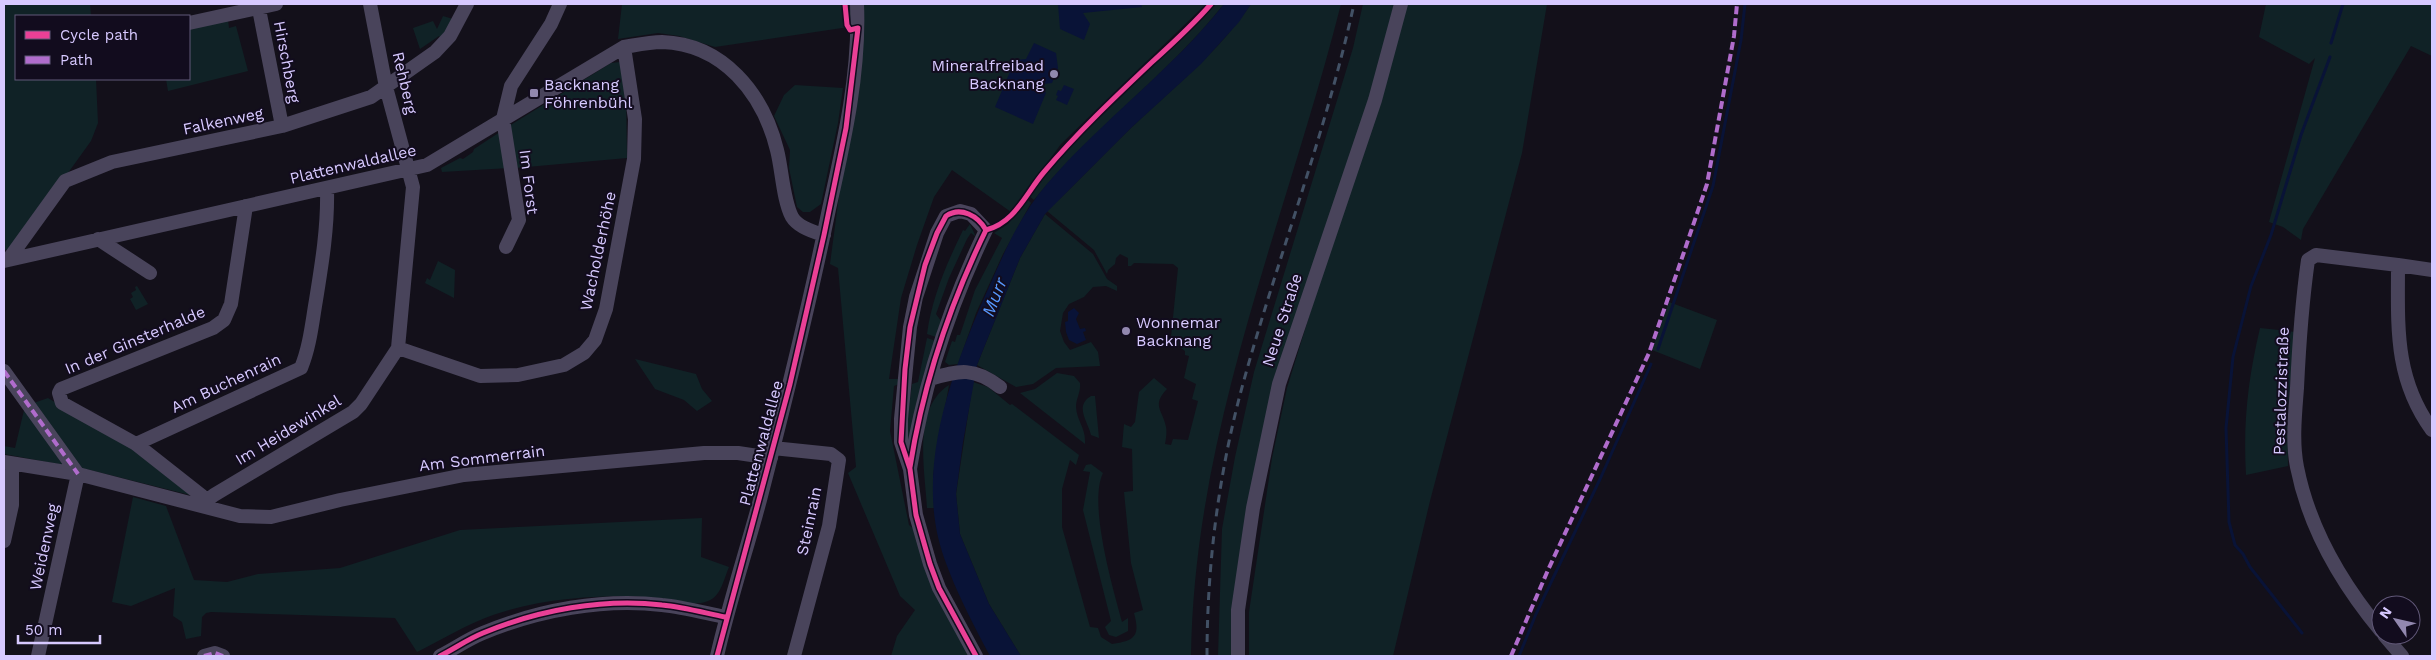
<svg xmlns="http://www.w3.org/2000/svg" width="2436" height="660" viewBox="0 0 2436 660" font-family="'Work Sans',sans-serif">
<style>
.green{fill:#102226}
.water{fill:#091337}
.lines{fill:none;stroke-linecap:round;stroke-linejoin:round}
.stream{stroke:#091337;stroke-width:3}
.minor{stroke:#49445b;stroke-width:14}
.rail{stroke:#425165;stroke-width:3;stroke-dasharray:8 6;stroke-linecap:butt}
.quiet{stroke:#b06ccc;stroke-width:4;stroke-dasharray:8 4;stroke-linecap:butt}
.cycleway-casing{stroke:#120c1e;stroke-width:8}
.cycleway{stroke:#ea4096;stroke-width:5}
.poi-dot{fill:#9288af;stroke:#120c1e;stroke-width:2}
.labels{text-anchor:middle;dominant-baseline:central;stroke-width:4;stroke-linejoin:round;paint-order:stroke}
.street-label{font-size:16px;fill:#d7c9ff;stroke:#120c1e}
.poi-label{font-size:16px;fill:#d7c9ff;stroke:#120c1e;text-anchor:start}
.water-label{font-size:18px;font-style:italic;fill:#5798ff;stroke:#120c1e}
</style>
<rect width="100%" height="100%" fill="#13101a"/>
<path class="green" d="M 4,4 L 90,4 L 91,16 L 16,16 L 16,79 L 96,79 L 98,123 L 91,141 L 14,248 L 4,250 Z
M 622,4 L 1206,4 L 1061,144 L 1011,212 L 952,170 L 934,197 L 917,245 L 901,298 L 889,379 L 899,379 L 899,384 L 894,386 L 890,431 L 909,525 L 914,529 L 972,656 L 891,656 L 897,636 L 915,610 L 900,596 L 848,473 L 856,467 L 838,268 L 830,264 L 861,30 L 842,28 L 715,47 L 679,36 L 658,33 L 618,39 Z
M 1214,4 L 1224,4 C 1168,75 1091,129 1034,200 L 1029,196 L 1080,134 L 1191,29 Z
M 1251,4 L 1341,4 C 1286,221 1194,429 1191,656 L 1021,656 L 989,604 L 960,534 L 956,494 L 973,382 L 988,387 L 1010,405 L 1012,404 L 1079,455 L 1076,465 L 1070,460 L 1062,489 L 1062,527 L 1090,627 L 1098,628 L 1101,637 L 1112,644 C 1136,641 1140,635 1134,613 L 1143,610 L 1131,563 L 1124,492 L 1133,491 L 1132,449 L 1122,447 L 1124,424 L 1131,427 L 1135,422 L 1139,392 L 1154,378 L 1167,389 C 1151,406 1163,410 1166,427 C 1167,432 1166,439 1165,444 L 1171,445 L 1173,439 L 1188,440 L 1198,401 L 1192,399 L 1196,384 L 1184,378 L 1189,356 L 1185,355 L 1185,351 L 1173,342 L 1171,337 L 1178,268 L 1173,264 L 1134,263 L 1131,266 L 1128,266 L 1128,258 L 1120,254 L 1116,258 L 1115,264 L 1108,270 L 1107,274 L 1094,250 L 1047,211 C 1076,184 1103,155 1131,128 C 1173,88 1219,52 1251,4 Z
M 1363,4 L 1397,4 L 1369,103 L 1274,383 L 1233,656 L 1218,656 L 1222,529 L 1235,457 L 1254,372 L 1353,48 Z
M 1405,4 L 1547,4 L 1522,153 L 1430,501 L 1393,656 L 1249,656 L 1249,612 L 1272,458 L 1287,388 Z
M 2266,4 L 2432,4 L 2432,56 L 2411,46 L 2303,229 L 2301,240 L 2283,227 L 2269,222 L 2315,58 L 2309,64 L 2259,37 Z
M 443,16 L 453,19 L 441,38 L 439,36 L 420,49 L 413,28 L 433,21 L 437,29 Z
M 228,20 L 229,28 L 236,26 L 248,71 L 168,91 L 166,79 L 189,79 L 189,29 Z
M 620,62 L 626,93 L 627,158 L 516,168 L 509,126 L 611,63 Z
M 795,85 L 843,88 L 838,123 L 821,204 L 810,212 L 803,212 L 797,207 L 789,168 L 790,150 L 774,116 L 784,95 Z
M 503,130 L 509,168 L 442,172 L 441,168 L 460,158 L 463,159 L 473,152 L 474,149 Z
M 1027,199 L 1031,203 L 1003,254 L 976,313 L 958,364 L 949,365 L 945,362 L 952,341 L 955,342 L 957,335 L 960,335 L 975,290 L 1002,238 L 994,233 L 1008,224 Z
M 1045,214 L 1093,254 L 1107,279 L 1117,286 L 1117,291 L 1106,286 L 1093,287 L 1084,297 L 1069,304 L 1063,313 L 1060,331 L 1064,342 L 1070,350 L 1091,342 L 1098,352 L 1100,366 L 1056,368 L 1033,384 L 1016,387 L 977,365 L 1020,258 Z
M 970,224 L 976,237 L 971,233 L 967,239 L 949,278 L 936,314 L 941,321 L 936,337 L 927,334 C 932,297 947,263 963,230 L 965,231 Z
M 438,261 L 455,270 L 454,298 L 425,283 L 427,278 L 430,280 Z
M 137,286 L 148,304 L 136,310 L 130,299 L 133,297 L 131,293 L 136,290 L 135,287 Z
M 1669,302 L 1717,320 L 1700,369 L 1652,350 Z
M 2260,328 L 2296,332 L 2287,414 L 2288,466 L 2246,475 C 2243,422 2248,379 2260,328 Z
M 927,338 L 936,341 L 908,443 L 905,440 L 912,384 L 918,382 Z
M 635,359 L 696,374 L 702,389 L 712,401 L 697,411 L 684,400 L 655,389 Z
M 1057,373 L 1074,376 L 1080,383 C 1081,392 1076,398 1076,407 C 1077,422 1086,427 1085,444 L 1020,393 L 1035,389 Z
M 949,385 L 933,475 L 934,508 L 927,508 C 925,471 912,408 949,385 Z
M 1091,396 L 1095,396 L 1099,438 L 1091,435 C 1088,422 1074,406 1091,396 Z
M 48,398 L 132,449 L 190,493 L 190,495 L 90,470 L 4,454 L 4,446 L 15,448 L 25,406 Z
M 1091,464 L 1103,473 C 1088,504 1113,588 1122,622 L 1128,618 L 1128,631 L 1116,637 L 1109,635 L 1105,627 L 1111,621 L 1083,510 L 1090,472 L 1083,471 L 1086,465 Z
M 133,497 L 166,506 L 194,580 L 227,582 L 258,574 L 340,568 L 460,530 L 702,518 L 701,557 L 729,567 C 724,578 721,597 708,601 C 684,610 654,596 629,596 C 579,596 524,601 478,621 C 457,630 437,642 417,652 L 395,618 L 211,612 L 206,613 L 202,617 L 201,636 L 186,639 L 182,622 L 173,616 L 175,588 L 131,606 L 112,602 Z"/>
<path class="water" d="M 1058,4 L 1141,4 L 1142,7 L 1083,13 L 1090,24 L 1084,40 L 1060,29 Z
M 1224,4 L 1251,4 L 1239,22 L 1201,64 L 1132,127 L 1045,214 L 1020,258 L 977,365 L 963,442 L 956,494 L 960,534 L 989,604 L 1021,656 L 990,656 C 972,622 947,575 938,537 C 919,454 956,361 989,287 C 1005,250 1021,214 1047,184 C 1102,120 1172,70 1224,4 Z
M 1034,43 L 1056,53 L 1058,68 L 1052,83 L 1044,84 L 1042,87 L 1046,93 L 1033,124 L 995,107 L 1015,60 L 1026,59 Z
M 1064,85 L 1074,89 L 1067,105 L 1056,100 L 1058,96 L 1056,95 L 1058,90 L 1061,91 Z
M 1074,308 L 1079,313 L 1076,319 L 1080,329 L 1085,328 L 1086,331 L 1083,332 L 1086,340 L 1077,344 L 1069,340 L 1066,332 L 1065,322 L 1068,321 L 1068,312 Z"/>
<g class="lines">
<path class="stream" d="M 2331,43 L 2343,4
M 1658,349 L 1713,186 L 1741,40 L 1745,4
M 2302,633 L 2250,567 L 2243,554 L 2235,545 L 2229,522 L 2226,428 L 2233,357 L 2251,286 L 2271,235 L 2301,135 L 2330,57
M 1519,656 L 1536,614 L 1601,477 L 1651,364"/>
<path class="minor" d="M 258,4 L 282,126
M 189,23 L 276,4
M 98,239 L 150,273
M 506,247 L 519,220 L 503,119 L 511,86 L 551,24 L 560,4
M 8,260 L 65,181 L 112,162 L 282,126 L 371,97 L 435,52 L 450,36 L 467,4
M 4,261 L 427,165 L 624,47 C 636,45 650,42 662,42 C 723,44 763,93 777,150 C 782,169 783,200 792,217 C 798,227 813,232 824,235
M 2432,270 L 2398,265 C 2398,326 2394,378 2432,430
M 398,348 L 480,376 L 518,375 L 564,365 L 584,353 L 595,340 L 606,309 L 634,159 L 635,119 L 624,47
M 4,371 L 78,474
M 930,379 C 960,370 974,367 1000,387
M 136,444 L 301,368 C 310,346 312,323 316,300 C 322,263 328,226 327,189
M 773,448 L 831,454 L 839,460 L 829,526 L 794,656
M 4,462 L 78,474 L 240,516 L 271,517 L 340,500 L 464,475 L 704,453 L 738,453 L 771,458
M 910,469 C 923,387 950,305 986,230 L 971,214 L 960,211 L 946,216 L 937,233 L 916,297 L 910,327 L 901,419 L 901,442 L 910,469 L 916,515 L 930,564 L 939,588 L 976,656
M 201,505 L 214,495 L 353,412 L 361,404 L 398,348 L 413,187 L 386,87 L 370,4
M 201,505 L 202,496 L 136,444 L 62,403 L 59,393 L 61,389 L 213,328 L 224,320 L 231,304 L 246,206
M 4,541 L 12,505 L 12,464
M 2381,631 C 2342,584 2309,528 2297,467 C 2292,442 2295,414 2297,388 C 2299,345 2302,302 2308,260 L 2316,255 L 2398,265
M 2384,635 L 2402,656
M 38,656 L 78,474
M 204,656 L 215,653 L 223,656
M 440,656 C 454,649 468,639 483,633 C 538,610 603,598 662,605 C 683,607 705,613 725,617
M 717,656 C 729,603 746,552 760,500 C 785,403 809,307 829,209 C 844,142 860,73 857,4
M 1238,656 L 1238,610 L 1253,508 L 1279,384 L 1375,100 L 1401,4"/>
<path class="rail" d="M 1207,656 C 1207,563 1219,470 1244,380 C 1279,254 1326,132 1354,4"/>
<path class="quiet" d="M 4,371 L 78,474
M 204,656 L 215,653 L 223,656
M 1511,656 L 1548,570 L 1649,353 L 1683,255 L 1707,184 L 1734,36 L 1737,4"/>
<g class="cycleway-casing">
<path id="cycleway" d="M 986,230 C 1015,223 1026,193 1044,172 C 1077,133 1114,98 1151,63 C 1172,44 1193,25 1211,4
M 910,467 C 923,385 950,304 986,230
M 440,656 C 454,649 468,639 483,633 C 538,610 603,598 662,605 C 683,607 705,613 725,617
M 717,656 L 790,384 L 824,235 L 846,128 L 858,28 L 850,30 L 847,25 L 845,4
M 976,656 L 939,588 L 930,564 L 916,515 L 910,469 L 901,442 L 905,369 L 910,327 L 925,265 L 937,233 L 946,216 C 961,206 978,216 986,230"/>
</g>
<use href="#cycleway" class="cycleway"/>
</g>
<g class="poi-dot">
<circle cx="1054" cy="74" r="5"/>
<rect x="529" y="88" width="10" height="10" rx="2.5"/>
<circle cx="1126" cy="331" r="5"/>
</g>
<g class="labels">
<g class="street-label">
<text transform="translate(287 62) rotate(79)">Hirschberg</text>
<text transform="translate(405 83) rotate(77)">Rehberg</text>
<text transform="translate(223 121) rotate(-12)">Falkenweg</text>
<text transform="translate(353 164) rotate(-13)">Plattenwaldallee</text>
<text transform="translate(529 182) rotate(83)">Im Forst</text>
<text transform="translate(598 251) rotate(-78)">Wacholderhöhe</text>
<text transform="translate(1282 320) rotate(-72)">Neue Straße</text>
<text transform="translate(135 340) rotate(-23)">In der Ginsterhalde</text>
<text transform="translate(226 383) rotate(-25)">Am Buchenrain</text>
<text transform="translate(2281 391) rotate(-88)">Pestalozzistraße</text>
<text transform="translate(288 430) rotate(-31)">Im Heidewinkel</text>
<text transform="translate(761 443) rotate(-75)">Plattenwaldallee</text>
<text transform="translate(482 458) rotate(-7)">Am Sommerrain</text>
<text transform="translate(809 521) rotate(-78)">Steinrain</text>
<text transform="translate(44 547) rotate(-78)">Weidenweg</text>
</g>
<g class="poi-label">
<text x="1044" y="65" text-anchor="end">Mineralfreibad<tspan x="1044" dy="18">Backnang</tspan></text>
<text x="544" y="84">Backnang<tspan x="544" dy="18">Föhrenbühl</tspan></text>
<text x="1136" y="322">Wonnemar<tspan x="1136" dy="18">Backnang</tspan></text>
</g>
<g class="water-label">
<text transform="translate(994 297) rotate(-69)">Murr</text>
</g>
</g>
<rect width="2436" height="660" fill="none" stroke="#d7c9ff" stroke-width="10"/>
<rect x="15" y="15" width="175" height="65" fill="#120c1e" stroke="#615878"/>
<rect x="25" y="31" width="25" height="8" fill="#ea4096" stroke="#615878"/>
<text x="60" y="40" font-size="15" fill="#d7c9ff">Cycle path</text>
<rect x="25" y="56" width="25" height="8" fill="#b06ccc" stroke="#615878"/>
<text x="60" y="65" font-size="15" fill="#d7c9ff">Path</text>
<g transform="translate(2396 620) rotate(304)"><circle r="24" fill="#120c1e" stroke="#615878"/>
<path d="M0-4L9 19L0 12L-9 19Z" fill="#9288af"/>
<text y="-8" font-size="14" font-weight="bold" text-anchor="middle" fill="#d7c9ff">N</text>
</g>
<path d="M18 635v8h82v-8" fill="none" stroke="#d7c9ff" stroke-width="2.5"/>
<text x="25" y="635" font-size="15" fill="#d7c9ff" stroke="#120c1e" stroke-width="4" paint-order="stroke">50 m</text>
</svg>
